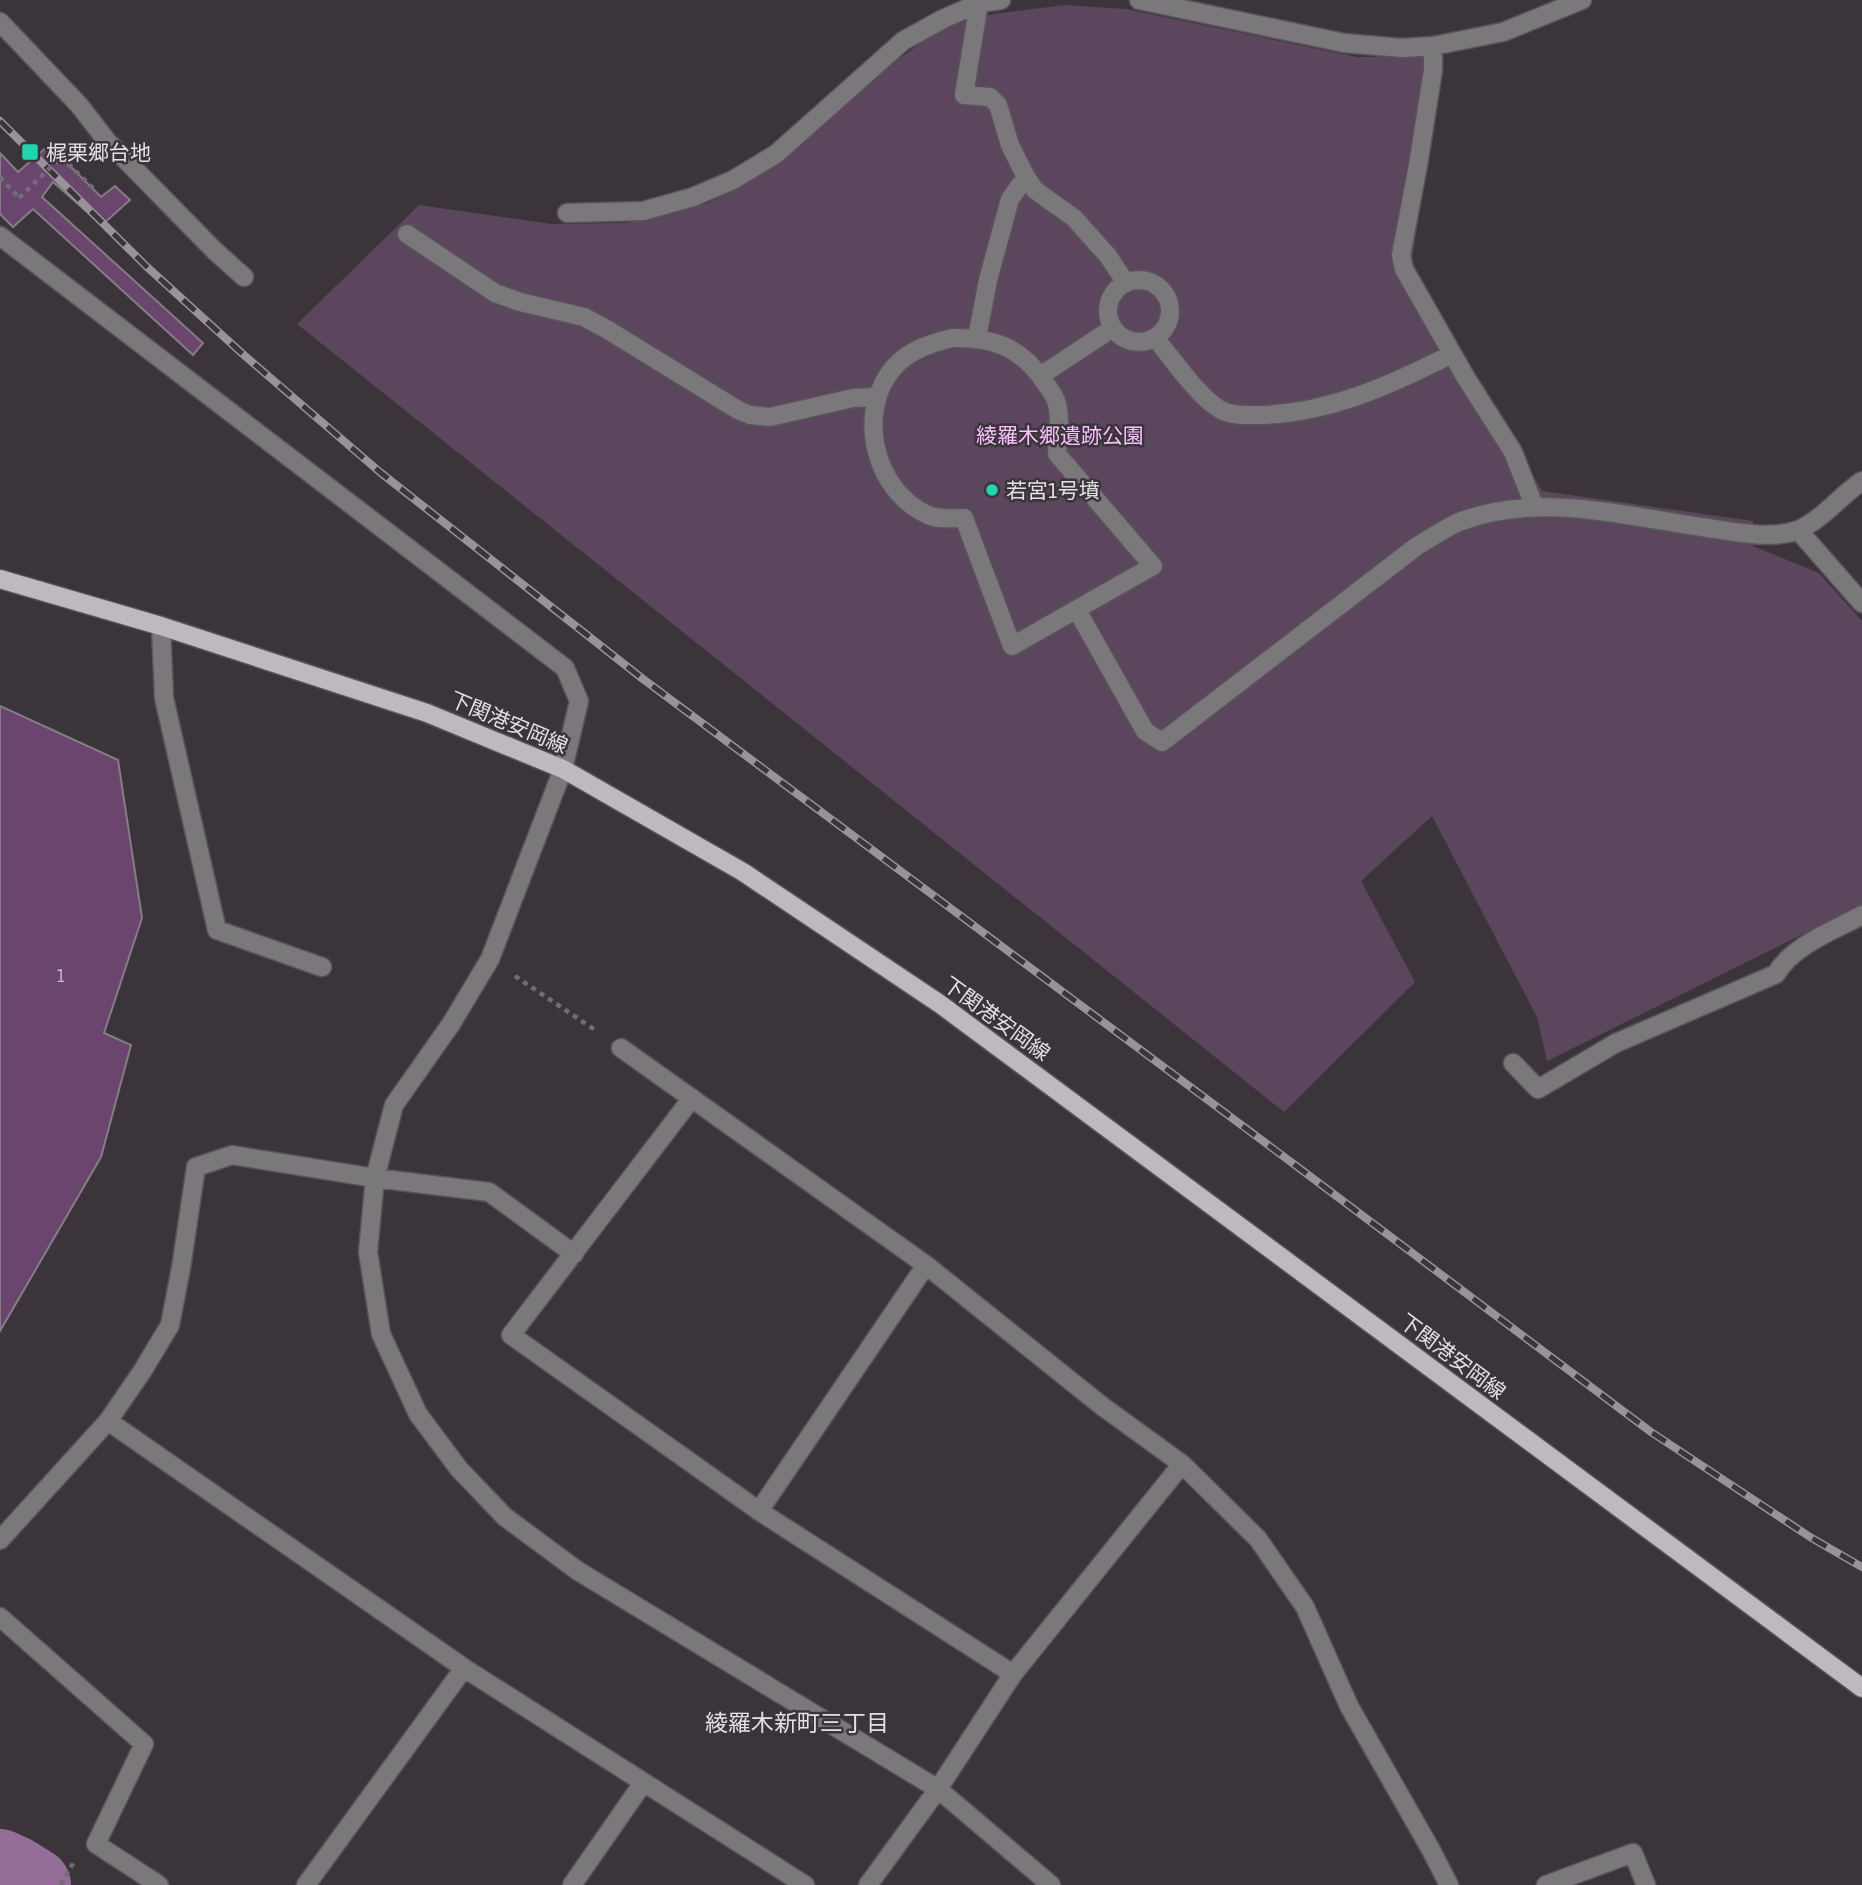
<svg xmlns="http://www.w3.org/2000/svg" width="1862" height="1885" viewBox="0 0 1862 1885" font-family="'Asap Condensed','Noto Sans JP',sans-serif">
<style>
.green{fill:#5b465d}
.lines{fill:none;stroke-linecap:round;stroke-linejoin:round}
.river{stroke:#946e97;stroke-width:74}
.building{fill:#6a466e;stroke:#847d85;stroke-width:2}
.minor-casing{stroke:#595459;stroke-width:21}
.major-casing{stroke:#595459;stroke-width:21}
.path{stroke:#726d72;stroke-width:4.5;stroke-dasharray:5 5;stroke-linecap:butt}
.minor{stroke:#7b787c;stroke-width:18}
.major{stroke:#bfb8bf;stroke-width:18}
.rail-casing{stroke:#989398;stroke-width:8}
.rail{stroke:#3b353b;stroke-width:5;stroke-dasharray:16;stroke-linecap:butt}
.path-bridge{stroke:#726d72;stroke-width:4.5;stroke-dasharray:5 5;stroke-linecap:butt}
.poi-dot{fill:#20d5b0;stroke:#3b353b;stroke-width:2.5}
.labels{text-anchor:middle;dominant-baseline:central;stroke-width:5;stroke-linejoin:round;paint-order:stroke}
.number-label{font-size:18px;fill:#c5b9c6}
.poi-label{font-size:21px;fill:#e3dfe3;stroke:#3b353b;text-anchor:start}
.park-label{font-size:21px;fill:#f9bffe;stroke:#3b353b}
.street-label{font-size:21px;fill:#e3dfe3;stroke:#3b353b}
.neighbourhood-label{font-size:23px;fill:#e3dfe3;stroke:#3b353b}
</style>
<rect width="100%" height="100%" fill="#3b353b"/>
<path class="green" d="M 1064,5 L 1126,9 L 1357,57 L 1442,56 L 1411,267 L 1542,491 L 1753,521 L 1753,546 L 1819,573 L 1862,621 L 1862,905 L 1547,1061 L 1537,1017 L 1432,816 L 1361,881 L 1415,982 L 1284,1112 L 297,324 L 419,205 L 552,224 L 627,223 L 709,203 L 777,164 L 888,67 L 933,34 L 963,20 L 1001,13 Z"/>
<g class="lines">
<path class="river" d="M 0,1866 L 13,1872 L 34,1885"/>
</g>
<path class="building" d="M 49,145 L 101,197 L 115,186 L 130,200 L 102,225 L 53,182 L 42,197 L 203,343 L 193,355 L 33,209 L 13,227 L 0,214 L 0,153 L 18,172 Z
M 0,706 L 118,760 L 142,918 L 104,1033 L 131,1045 L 101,1157 L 0,1331 Z"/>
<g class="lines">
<g class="minor-casing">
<path id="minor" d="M 1139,0 L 1344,43 L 1402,48 L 1433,46 L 1503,32 L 1582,0
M 979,3 L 964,95 L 990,97 L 998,105 L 1010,145 L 1026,177 L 1035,190 L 1074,218 L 1108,256 L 1126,283
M 0,22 L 79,105 L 107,141 L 215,251 L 244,277
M 1433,46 L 1433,70 L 1418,165 L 1401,255 L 1404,269 L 1466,378 L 1513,452 L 1535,508
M 567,213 L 643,211 L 693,197 L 733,180 L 776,154 L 903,41 L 943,19 L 979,3 L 1001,0
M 407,234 L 495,293 L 520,302 L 584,317 L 608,330 L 738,410 L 750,415 L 770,417 L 853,398 L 876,397
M 0,236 L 565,668 L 579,701 L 563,769 L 490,959 L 451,1024 L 394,1105 L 375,1178 L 368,1252 L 381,1334 L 418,1414 L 459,1469 L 505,1517 L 578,1571 L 938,1789 L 1051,1885
M1108 311a31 31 0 1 1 62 0a31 31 0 1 1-62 0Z
M 952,338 C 992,337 1019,346 1043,380 C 1048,387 1055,395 1057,404 C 1061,420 1058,437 1057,454 L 1153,566 L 1012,646 L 964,518 C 952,518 937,520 926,514 C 876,490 858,420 888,375 C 903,352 928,344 952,338 Z
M 977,338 L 988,280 L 1010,199 L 1026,177
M 1155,338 C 1173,359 1198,397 1221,410 C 1232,416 1246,415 1258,415 C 1328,414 1391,385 1452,354
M 1040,376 L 1113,328
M 1798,530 L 1862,603
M 1077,610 L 1145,731 L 1162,742 L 1417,546 C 1431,538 1445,528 1459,522 C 1539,491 1627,517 1708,528 C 1735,532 1772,540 1798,530 C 1822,520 1840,496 1862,481
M 161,626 L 164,698 L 217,930 L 322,967
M 621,1048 L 926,1265 L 1102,1406 L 1182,1464 L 1258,1539 L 1305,1607 L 1349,1706 L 1431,1850 L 1449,1885
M 1513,1063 L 1538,1089 L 1616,1043 L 1776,974 C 1793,945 1833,931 1862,915
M 692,1098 L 511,1335 L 759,1511 L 1013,1674
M 108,1421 L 464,1668 L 805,1885
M 759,1511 L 926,1265
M 0,1540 L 108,1421 L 143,1370 L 170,1325 L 181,1268 L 196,1167 L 232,1155 L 375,1178 L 489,1192 L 574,1254
M 0,1617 L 144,1744 L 96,1844 L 159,1885
M 306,1885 L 464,1668
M 572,1885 L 643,1783
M 868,1885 L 938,1789 L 1013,1674 L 1182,1464
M 1546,1885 L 1633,1853 L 1646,1885"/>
</g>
<g class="major-casing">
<path id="major" d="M 0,579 L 161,626 L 427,713 L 563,769 L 743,872 L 940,1004 L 1862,1688"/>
</g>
<path class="path" d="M 61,157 L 94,189
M 0,177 L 19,198
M 515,976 L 598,1032
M 61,1885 L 72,1865 L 76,1868"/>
<use href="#minor" class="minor"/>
<use href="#major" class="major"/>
<g class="rail-casing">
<path id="rail" d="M 0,121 L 146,266 L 245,356 L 381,473 L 643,679 L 1295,1165 L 1651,1432 L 1810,1537 L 1862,1567"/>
</g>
<use href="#rail" class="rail"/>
<path class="path-bridge" d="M 19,198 L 61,157"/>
</g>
<g class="poi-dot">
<rect x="21" y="143" width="18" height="18" rx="3.5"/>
<circle cx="992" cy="490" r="7"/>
</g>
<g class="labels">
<g class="number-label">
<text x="61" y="975">1</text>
</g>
<g class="poi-label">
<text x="46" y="152">梶栗郷台地</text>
<text x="1006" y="490">若宮1号墳</text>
</g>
<g class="park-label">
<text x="1060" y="435">綾羅木郷遺跡公園</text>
</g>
<g class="street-label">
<text transform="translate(509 722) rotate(23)">下関港安岡線</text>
<text transform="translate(997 1018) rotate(36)">下関港安岡線</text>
<text transform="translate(1453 1356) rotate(37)">下関港安岡線</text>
</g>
<g class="neighbourhood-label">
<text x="797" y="1723">綾羅木新町三丁目</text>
</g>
</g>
</svg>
